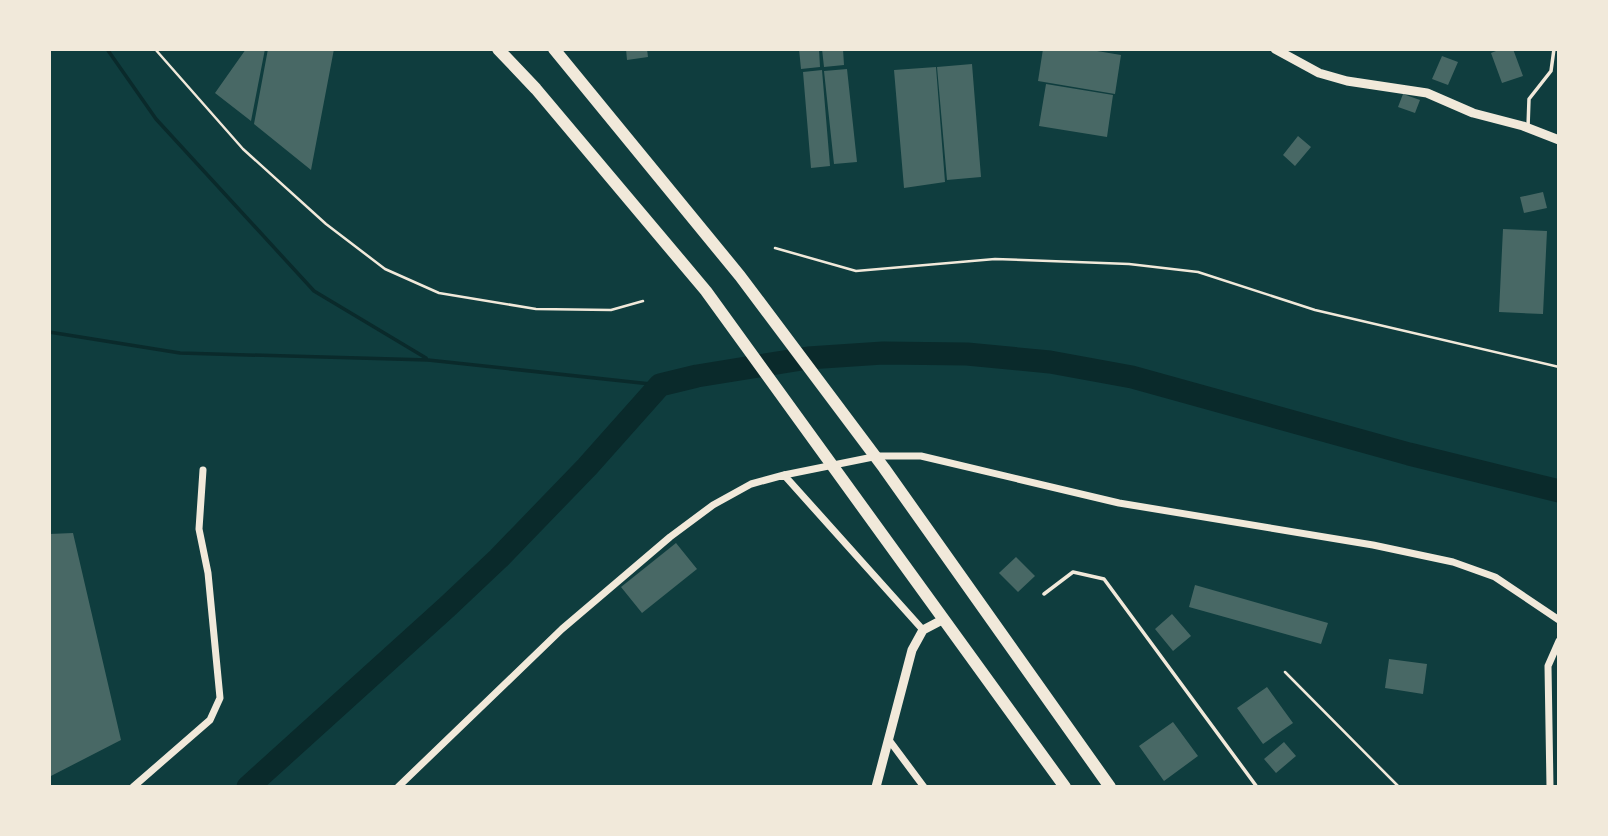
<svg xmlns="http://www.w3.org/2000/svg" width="1608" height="836" viewBox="0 0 1608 836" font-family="'Fira Sans',sans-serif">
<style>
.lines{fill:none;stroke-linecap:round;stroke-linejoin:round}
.stream{stroke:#0a2a2b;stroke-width:3.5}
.river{stroke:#0a2a2b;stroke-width:23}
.building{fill:#486865}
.path{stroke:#f1e9da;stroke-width:2.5}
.service{stroke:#f1e9da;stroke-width:3.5}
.minor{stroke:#f1e9da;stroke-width:7}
.tertiary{stroke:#f1e9da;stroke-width:9}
.trunk{stroke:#f1e9da;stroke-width:12}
</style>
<rect width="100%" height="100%" fill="#0f3d3e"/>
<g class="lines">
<path class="stream" d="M 107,49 L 156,119 L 314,291 L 426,358
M 49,332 L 180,353 L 428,360 L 660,385"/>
<path class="river" d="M 248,787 L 447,607 L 499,558 L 587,467 L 660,385 L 697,376 L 808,358 L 883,353 L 967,354 L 1050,362 L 1132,377 L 1409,454 L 1559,491"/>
</g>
<path class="building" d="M 246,49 L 265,49 L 251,121 L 215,93 Z
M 268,49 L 334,49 L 311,170 L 254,124 Z
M 626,49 L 647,49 L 648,57 L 627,60 Z
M 799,49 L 819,49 L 820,67 L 801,69 Z
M 822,49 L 843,49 L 844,65 L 824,67 Z
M 1043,49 L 1085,49 L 1121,55 L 1115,94 L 1038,81 Z
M 1501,49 L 1513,49 L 1523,76 L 1502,83 L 1491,53 Z
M 1442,56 L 1458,62 L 1448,85 L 1432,79 Z
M 972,64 L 981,177 L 947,180 L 937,67 Z
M 936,67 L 945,182 L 904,188 L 894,70 Z
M 847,69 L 857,162 L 834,164 L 824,71 Z
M 822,70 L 830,166 L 811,168 L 803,72 Z
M 1046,84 L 1113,95 L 1107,137 L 1039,126 Z
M 1403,94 L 1420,100 L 1415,113 L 1398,107 Z
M 1298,136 L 1311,147 L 1295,166 L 1283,155 Z
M 1543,192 L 1547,208 L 1524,213 L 1520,197 Z
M 1503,229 L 1547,231 L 1543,314 L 1499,312 Z
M 73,533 L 121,740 L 49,777 L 49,534 Z
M 676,543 L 697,569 L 642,613 L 621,587 Z
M 1016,557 L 1035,576 L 1018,592 L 999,573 Z
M 1195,585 L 1328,623 L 1321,644 L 1189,607 Z
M 1172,614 L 1191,636 L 1173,651 L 1155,629 Z
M 1389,659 L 1427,664 L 1423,694 L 1385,688 Z
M 1267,687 L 1293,723 L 1263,744 L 1237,708 Z
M 1173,722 L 1198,756 L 1164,781 L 1139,746 Z
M 1284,742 L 1296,756 L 1276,773 L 1264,759 Z"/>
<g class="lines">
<path class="path" d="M 155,49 L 243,149 L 326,224 L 385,269 L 439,293 L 536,309 L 611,310 L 643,301
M 775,248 L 856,271 L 995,259 L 1129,264 L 1198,272 L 1315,310 L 1559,367
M 1285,672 L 1399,787"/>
<path class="service" d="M 1528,127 L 1529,99 L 1551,71 L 1554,49
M 1044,594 L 1073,572 L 1104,579 L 1257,787"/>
<path class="minor" d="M 784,475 L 923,630
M 889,740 L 924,787
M 133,787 L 210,720 L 220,698 L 208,573 L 199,529 L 203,470
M 398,787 L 562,629 L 670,537 L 713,505 L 751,484 L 784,475 L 878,456 L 921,456 L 1119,503 L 1373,545 L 1453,562 L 1495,577 L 1559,620
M 1550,787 L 1548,666 L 1559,641"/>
<path class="tertiary" d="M 1275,49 L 1319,73 L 1347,81 L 1427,93 L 1473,113 L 1523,126 L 1559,140
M 876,787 L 912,650 L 923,630 L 944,619"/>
<path class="trunk" d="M 498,49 L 536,89 L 706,291 L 1065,787
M 554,49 L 740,276 L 884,468 L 1110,787"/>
</g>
<rect width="1608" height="836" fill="none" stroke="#f1e9da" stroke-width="102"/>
</svg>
